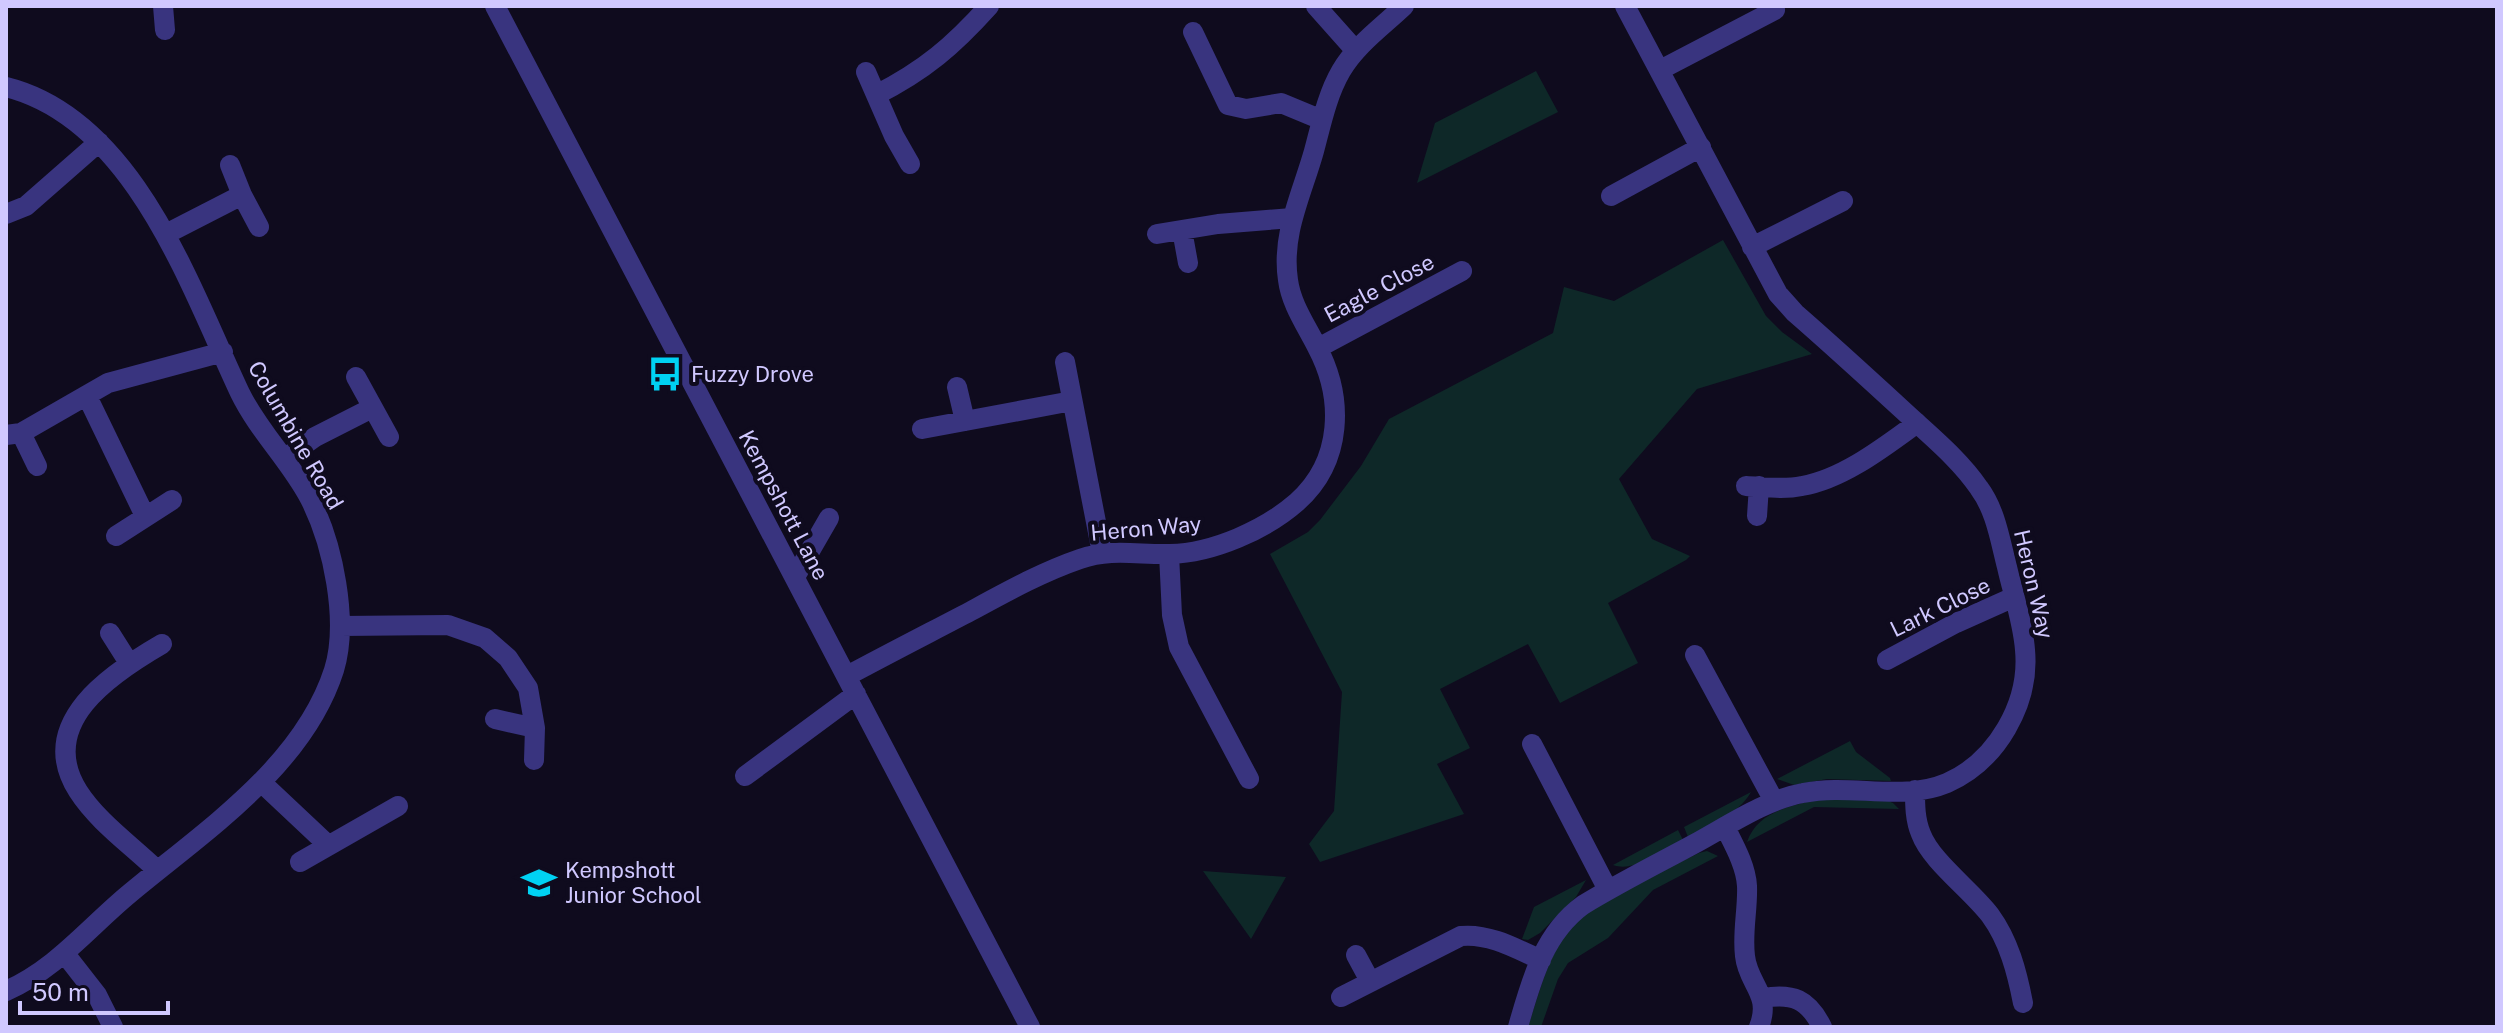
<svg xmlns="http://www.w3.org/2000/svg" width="2503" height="1033" viewBox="0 0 2503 1033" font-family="'Public Sans',sans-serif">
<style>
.green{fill:#0e2828}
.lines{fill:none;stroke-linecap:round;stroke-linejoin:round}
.minor{stroke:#39347f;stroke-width:20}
.labels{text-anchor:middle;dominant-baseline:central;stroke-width:8;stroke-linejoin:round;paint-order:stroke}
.street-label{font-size:22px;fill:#d0c8ff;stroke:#0f0b1e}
.poi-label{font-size:22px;fill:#d0c8ff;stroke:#0f0b1e;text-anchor:start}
</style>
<rect width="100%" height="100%" fill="#0f0b1e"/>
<path class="green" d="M 1536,71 L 1558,112 L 1417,183 L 1435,123 Z
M 1723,240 L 1766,316 L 1782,332 L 1812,354 L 1697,389 L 1619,479 L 1652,539 L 1690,556 L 1686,560 L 1608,603 L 1638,663 L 1560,703 L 1528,644 L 1440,689 L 1470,748 L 1437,764 L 1464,814 L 1320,862 L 1309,844 L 1334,811 L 1342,692 L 1270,554 L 1308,532 L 1320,520 L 1361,466 L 1389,419 L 1553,333 L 1564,287 L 1614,301 Z
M 1850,741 L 1856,752 L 1890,778 L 1891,781 L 1827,779 L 1794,785 L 1777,779 Z
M 1751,792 C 1738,815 1710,825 1688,837 L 1684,827 Z
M 1822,798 L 1886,800 L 1893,803 L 1899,809 L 1814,807 L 1747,842 C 1758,810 1793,806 1822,798 Z
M 1678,830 L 1683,840 C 1663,850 1635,873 1613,865 Z
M 1707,851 L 1718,856 L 1653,890 L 1608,938 L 1568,963 L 1558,979 L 1541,1027 L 1528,1027 C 1537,1000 1544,971 1558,946 C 1583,901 1654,876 1699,853 Z
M 1203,871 L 1286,877 L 1251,939 Z
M 1586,880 L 1576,897 L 1540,933 L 1528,940 L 1522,939 L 1534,907 Z"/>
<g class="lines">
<path class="minor" d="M 163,6 L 165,30
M 495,6 L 1030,1027
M 1316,6 L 1356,51
M 1193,32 L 1228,105 L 1246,109 L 1281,103 L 1322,120
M 1660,70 L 1775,10
M 866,72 L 894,136 L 910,164
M 6,87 C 134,119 190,287 240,393 C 259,432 291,462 310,499 C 333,544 349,621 334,670 C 303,767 203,832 129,894 C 88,928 56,969 6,991
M 876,95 C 925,70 953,46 989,6
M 230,165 L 242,195 L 259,227
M 1611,196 L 1701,147
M 6,214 L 26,206 L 99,142
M 1182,230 L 1188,263
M 166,234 L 242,195
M 1157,234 L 1218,224 L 1292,218
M 1752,247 L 1843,201
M 1318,348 L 1462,271
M 1065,362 L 1102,553
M 356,377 L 389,437
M 957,387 L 965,421
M 87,396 L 145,516
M 922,429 L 1072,401
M 21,433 L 37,466
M 6,435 L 21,433 L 108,383 L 223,352
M 284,459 L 315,437 L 372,408
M 1746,486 C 1765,487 1783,490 1802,486 C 1843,479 1884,447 1917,423
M 1757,516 L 1759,486
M 116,536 L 172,500
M 1169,554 L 1172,615 L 1179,647 L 1249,779
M 795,577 L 829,518
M 340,626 L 448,625 L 485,638 L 508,658 L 528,688 L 535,728 L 534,760
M 110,633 L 129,663
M 1695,655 L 1774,801
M 1887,660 L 1956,623 L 2014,597
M 847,676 C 888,654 929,633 971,611 C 1006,592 1042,572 1080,559 C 1111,548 1139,555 1170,554 C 1213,553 1265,530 1297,502 C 1343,461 1344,398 1317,347 C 1306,325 1291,304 1288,280 C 1281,234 1302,194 1314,151 C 1321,125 1327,95 1341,71 C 1356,45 1383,26 1404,6
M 495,719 L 535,728
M 1532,744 L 1608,890
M 745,776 L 856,694
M 261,782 L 328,845
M 1915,790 C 1915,805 1915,820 1921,834 C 1931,861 1971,890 1990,915 C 2009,941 2017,972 2023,1003
M 1725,827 C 1734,845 1746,866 1747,886 C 1748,909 1742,932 1745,956 C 1748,985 1772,994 1759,1027
M 300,862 L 398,806
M 157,870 C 131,845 97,821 78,791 C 35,723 112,673 162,644
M 65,954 L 97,995 L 113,1027
M 1356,955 L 1370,981
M 1341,997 L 1461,936 C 1489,933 1517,949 1541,960
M 1763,998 C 1793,993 1808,999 1822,1027
M 1518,1027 C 1531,982 1543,934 1583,905 C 1619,883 1657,864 1694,844 C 1729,825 1765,800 1803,793 C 1851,783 1902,802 1947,783 C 1997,761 2030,703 2025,650 C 2023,622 2013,594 2007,567 C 2000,540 1996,511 1979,488 C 1960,460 1932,437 1907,414 C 1870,380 1833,346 1795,313 L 1778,294 L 1625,6"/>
</g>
<defs>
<g id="bus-bare" transform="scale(2.76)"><path d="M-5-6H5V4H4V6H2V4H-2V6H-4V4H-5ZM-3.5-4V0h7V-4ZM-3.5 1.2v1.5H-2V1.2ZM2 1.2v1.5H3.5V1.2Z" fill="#00d2f3" stroke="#0f0b1e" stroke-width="2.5" paint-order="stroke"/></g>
<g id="school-bare" transform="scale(2.76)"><path d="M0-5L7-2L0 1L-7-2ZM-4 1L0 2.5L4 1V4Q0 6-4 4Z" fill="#00d2f3" stroke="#0f0b1e" stroke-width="2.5" paint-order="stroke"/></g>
</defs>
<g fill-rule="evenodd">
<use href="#bus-bare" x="665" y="374"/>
<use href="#school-bare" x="539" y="883"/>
</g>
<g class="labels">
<g class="street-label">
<text transform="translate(1379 288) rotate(-28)">Eagle Close</text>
<text transform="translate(296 435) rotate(60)">Columbine Road</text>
<text transform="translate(784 505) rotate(62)">Kempshott Lane</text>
<text transform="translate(1146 528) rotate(-5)">Heron Way</text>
<text transform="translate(2034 584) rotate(77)">Heron Way</text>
<text transform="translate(1940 607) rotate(-26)">Lark Close</text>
</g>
<g class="poi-label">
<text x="691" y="374">Fuzzy Drove</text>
<text x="565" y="870">Kempshott<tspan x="565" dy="25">Junior School</tspan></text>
</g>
</g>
<rect width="2503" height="1033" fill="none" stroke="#d0c8ff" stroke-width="16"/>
<path d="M20 1001v12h148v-12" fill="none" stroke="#d0c8ff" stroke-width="4"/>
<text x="32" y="1001" font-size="24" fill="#d0c8ff" stroke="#0f0b1e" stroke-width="6" paint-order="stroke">50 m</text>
</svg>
